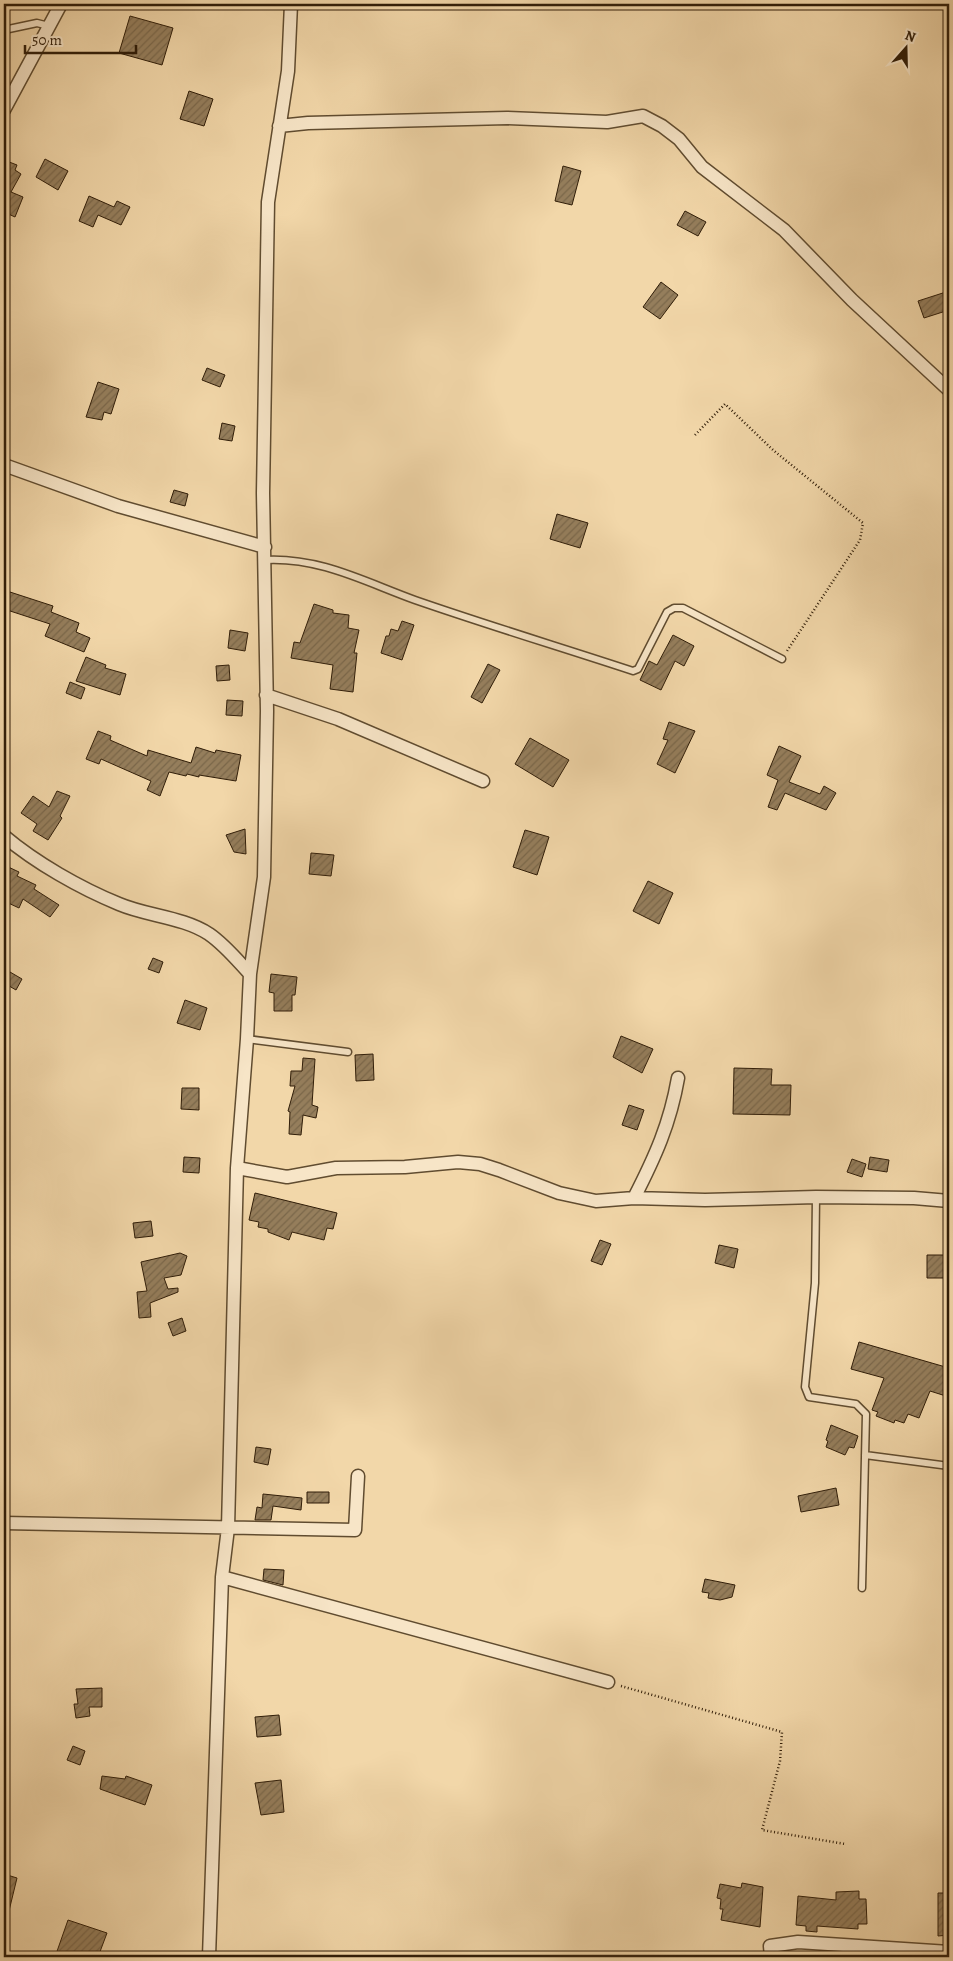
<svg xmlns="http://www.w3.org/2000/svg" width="953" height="1961" viewBox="0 0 953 1961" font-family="Alegreya,serif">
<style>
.building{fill:url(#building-hatch);stroke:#301d08}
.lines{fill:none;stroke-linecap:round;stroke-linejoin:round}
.lane-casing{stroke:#604c30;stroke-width:9}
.street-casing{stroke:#604c30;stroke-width:15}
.path{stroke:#301d08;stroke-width:2.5;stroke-dasharray:1 2.5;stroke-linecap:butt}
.lane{stroke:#f7e5c7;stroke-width:6}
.street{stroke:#f7e5c7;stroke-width:12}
</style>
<defs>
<pattern id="building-hatch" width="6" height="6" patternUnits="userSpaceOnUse" patternTransform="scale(1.25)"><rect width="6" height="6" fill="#957e5c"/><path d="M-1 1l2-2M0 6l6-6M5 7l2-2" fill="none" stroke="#7a674a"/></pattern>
</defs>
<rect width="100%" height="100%" fill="#f2d7a9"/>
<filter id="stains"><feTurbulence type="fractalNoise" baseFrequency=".004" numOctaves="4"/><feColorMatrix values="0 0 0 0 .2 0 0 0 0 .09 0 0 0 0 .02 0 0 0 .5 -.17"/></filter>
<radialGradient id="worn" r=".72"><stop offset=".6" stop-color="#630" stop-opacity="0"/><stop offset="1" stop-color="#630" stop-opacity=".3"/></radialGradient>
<path class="building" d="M 130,16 L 173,28 L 162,65 L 119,53 Z
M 189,91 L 213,99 L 204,126 L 180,119 Z
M 45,159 L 68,171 L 58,190 L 36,177 Z
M 4,160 L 17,165 L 15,170 L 21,174 L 11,192 L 23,197 L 15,217 L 4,212 Z
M 563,166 L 581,171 L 572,205 L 555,201 Z
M 89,196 L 114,207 L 117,201 L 130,207 L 121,225 L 98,215 L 93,227 L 79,221 Z
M 685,211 L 706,222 L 698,236 L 677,225 Z
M 661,282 L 678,295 L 660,319 L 643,307 Z
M 949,291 L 949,310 L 924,318 L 918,301 Z
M 207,368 L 225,375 L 220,387 L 202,380 Z
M 98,382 L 119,389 L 111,414 L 104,412 L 102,420 L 86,417 Z
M 222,423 L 235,426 L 232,441 L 219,439 Z
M 174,490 L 188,494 L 185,506 L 170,502 Z
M 557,514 L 588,523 L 580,548 L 550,539 Z
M 10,592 L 53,606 L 51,612 L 79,623 L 76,632 L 90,638 L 84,652 L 45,636 L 50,624 L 4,609 L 4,597 L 8,598 Z
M 314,604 L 333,610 L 333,613 L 349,615 L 348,628 L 359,630 L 354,653 L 357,653 L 353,692 L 330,689 L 333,665 L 291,658 L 294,642 L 300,643 Z
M 402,621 L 414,625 L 402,660 L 381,653 L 386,636 L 389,636 L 391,629 L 398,631 Z
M 230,630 L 248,633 L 245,651 L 228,648 Z
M 673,635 L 694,646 L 684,666 L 675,661 L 661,690 L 640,680 L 649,661 L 657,665 Z
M 86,657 L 106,665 L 105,668 L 126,674 L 120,695 L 76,681 Z
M 488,664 L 500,670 L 482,703 L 471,697 Z
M 229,665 L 230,680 L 217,681 L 216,666 Z
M 70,682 L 85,688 L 81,699 L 66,693 Z
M 227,700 L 243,701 L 242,716 L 226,715 Z
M 669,722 L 695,731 L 675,773 L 657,764 L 668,740 L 663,739 Z
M 98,731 L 111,736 L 110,740 L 147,756 L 148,750 L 191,763 L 196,747 L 215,753 L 216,750 L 241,755 L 236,781 L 199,775 L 199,777 L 187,774 L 186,776 L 169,772 L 160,796 L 147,790 L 151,781 L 101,759 L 99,764 L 86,759 Z
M 530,738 L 569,760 L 553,787 L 515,764 Z
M 779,746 L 801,756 L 789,782 L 820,794 L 824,786 L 836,793 L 826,810 L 785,793 L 777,810 L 768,807 L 778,780 L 767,775 Z
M 57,791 L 70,796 L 60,816 L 62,818 L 48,840 L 33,831 L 37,824 L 21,813 L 33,796 L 49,807 Z
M 245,829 L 246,854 L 234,852 L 226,835 Z
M 525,830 L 549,837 L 537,875 L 513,867 Z
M 311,853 L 334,855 L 331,876 L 309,874 Z
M 4,865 L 19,872 L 17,876 L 36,885 L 34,889 L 59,905 L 50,917 L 23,899 L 19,908 L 4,901 Z
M 648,881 L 673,893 L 659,924 L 633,911 Z
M 153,958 L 163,962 L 159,973 L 148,969 Z
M 10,972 L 22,979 L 16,990 L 4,983 Z
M 271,974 L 297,977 L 295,995 L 292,995 L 292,1011 L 274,1011 L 274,993 L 269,992 Z
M 185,1000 L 207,1008 L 200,1030 L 177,1023 Z
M 621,1036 L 653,1049 L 642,1073 L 613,1057 Z
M 373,1054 L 374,1080 L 356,1081 L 355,1055 Z
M 303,1058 L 315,1059 L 312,1105 L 318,1107 L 316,1118 L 303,1115 L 301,1135 L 289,1134 L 290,1112 L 288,1111 L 295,1086 L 290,1086 L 291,1071 L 302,1071 Z
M 734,1068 L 772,1069 L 771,1085 L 791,1085 L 790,1115 L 733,1114 Z
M 182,1088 L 199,1088 L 199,1110 L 181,1109 Z
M 629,1105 L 644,1110 L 637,1130 L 622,1125 Z
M 184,1157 L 200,1158 L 199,1173 L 183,1172 Z
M 870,1157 L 889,1160 L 887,1172 L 868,1169 Z
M 852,1159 L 866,1164 L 862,1177 L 847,1172 Z
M 255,1193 L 337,1213 L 333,1229 L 327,1228 L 324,1240 L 292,1232 L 289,1240 L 268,1232 L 268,1229 L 258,1227 L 259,1222 L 249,1220 Z
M 151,1221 L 153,1236 L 135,1238 L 133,1223 Z
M 600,1240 L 611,1244 L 602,1265 L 591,1261 Z
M 719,1245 L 738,1249 L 734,1268 L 715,1263 Z
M 180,1253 L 187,1256 L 181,1275 L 164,1278 L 168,1289 L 178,1288 L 178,1292 L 150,1303 L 151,1317 L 139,1318 L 137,1292 L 147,1291 L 141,1262 Z
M 927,1255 L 946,1255 L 946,1278 L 927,1278 Z
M 182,1318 L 186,1331 L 173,1336 L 168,1323 Z
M 859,1342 L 949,1368 L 949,1397 L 930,1391 L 919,1418 L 908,1414 L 904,1423 L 895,1420 L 894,1423 L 876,1416 L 878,1412 L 872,1410 L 884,1378 L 851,1369 Z
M 831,1425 L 858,1436 L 854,1448 L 849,1447 L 845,1455 L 826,1447 L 828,1441 L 826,1440 Z
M 256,1447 L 271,1449 L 268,1465 L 254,1462 Z
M 836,1488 L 839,1505 L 801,1512 L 798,1496 Z
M 307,1492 L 329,1492 L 329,1503 L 307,1503 Z
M 263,1494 L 302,1498 L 301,1510 L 273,1506 L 271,1520 L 255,1520 L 257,1507 L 262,1508 Z
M 264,1569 L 284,1570 L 283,1585 L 263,1580 Z
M 705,1579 L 735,1585 L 732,1597 L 720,1600 L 708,1598 L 709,1593 L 702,1592 Z
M 102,1688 L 102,1707 L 89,1707 L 90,1716 L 76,1718 L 74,1704 L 78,1704 L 76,1689 Z
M 279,1715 L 281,1735 L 257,1737 L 255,1717 Z
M 73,1746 L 85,1751 L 80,1765 L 67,1760 Z
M 102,1776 L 125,1779 L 126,1776 L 152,1785 L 145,1805 L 100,1789 Z
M 281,1780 L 284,1812 L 261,1815 L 255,1783 Z
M 4,1874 L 17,1878 L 8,1915 L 4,1915 Z
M 742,1883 L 763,1887 L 760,1927 L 721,1920 L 723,1909 L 720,1909 L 721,1899 L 717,1898 L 720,1884 L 741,1888 Z
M 859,1891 L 859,1899 L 866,1899 L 867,1924 L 858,1924 L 858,1929 L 817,1926 L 817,1932 L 806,1931 L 806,1926 L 796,1925 L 798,1896 L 836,1900 L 836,1892 Z
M 938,1893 L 949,1893 L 949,1935 L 938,1936 Z
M 68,1920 L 107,1933 L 98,1957 L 55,1957 Z"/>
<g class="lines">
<g class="lane-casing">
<path id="lane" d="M 4,30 L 37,23 L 49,26
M 265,560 C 320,557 365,582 415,600 C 487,625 560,647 633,671 L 638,669 L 667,612 L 674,608 L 683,608 L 782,659
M 247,1039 L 348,1052
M 816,1197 L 815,1283 L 805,1387 L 809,1397 L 856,1404 L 866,1414 L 862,1588
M 865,1455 L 949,1466"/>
</g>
<g class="street-casing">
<path id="street" d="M 4,110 L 61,4
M 279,126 L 308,123 L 507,118 L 607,122 L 643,116 L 662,126 L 679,139 L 702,167 L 784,230 L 852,300 L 949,390
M 4,465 L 118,506 L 265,547
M 266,695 L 338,719 L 483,781
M 4,836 C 36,863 80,888 119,904 C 147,916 183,917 209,934 C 225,945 237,960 250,974 L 247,1039 L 237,1168 L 228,1528 L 222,1577 L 209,1957
M 250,974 L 264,877 L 267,711 L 263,493 L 268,202 L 288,71 L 291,4
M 237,1168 L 287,1177 L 336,1168 L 405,1167 L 458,1162 L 480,1164 L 499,1170 L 559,1193 L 596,1201 L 634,1198 L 705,1200 L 816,1197 L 914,1198 L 949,1201
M 634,1198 C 655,1157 670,1124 678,1078
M 4,1523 L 355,1530 L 358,1476
M 222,1577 L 608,1682
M 771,1957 L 770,1946 L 798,1942 L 949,1952"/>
</g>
<path class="path" d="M 695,435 L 725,404 L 773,450 L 863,523 L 860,540 L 787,651
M 621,1686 L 782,1732 L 780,1761 L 762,1830 L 845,1844"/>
<use href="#lane" class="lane"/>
<use href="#street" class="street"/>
</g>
<rect width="953" height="1961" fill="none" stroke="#f2d7a9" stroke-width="20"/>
<rect x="5" y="5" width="943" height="1951" fill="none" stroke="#301d08" stroke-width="2.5"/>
<rect x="10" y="10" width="933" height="1941" fill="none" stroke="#301d08"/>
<g transform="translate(906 48) rotate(20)" stroke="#f7e5c7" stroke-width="4" paint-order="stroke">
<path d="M0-4L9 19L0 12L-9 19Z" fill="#301d08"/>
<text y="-8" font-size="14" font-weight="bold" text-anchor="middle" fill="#301d08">N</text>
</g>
<path d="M25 45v8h111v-8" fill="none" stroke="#301d08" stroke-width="2.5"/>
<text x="32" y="45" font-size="15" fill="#301d08" stroke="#f7e5c7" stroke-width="4" paint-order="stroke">50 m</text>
<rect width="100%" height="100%" filter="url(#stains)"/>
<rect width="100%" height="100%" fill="url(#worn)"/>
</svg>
